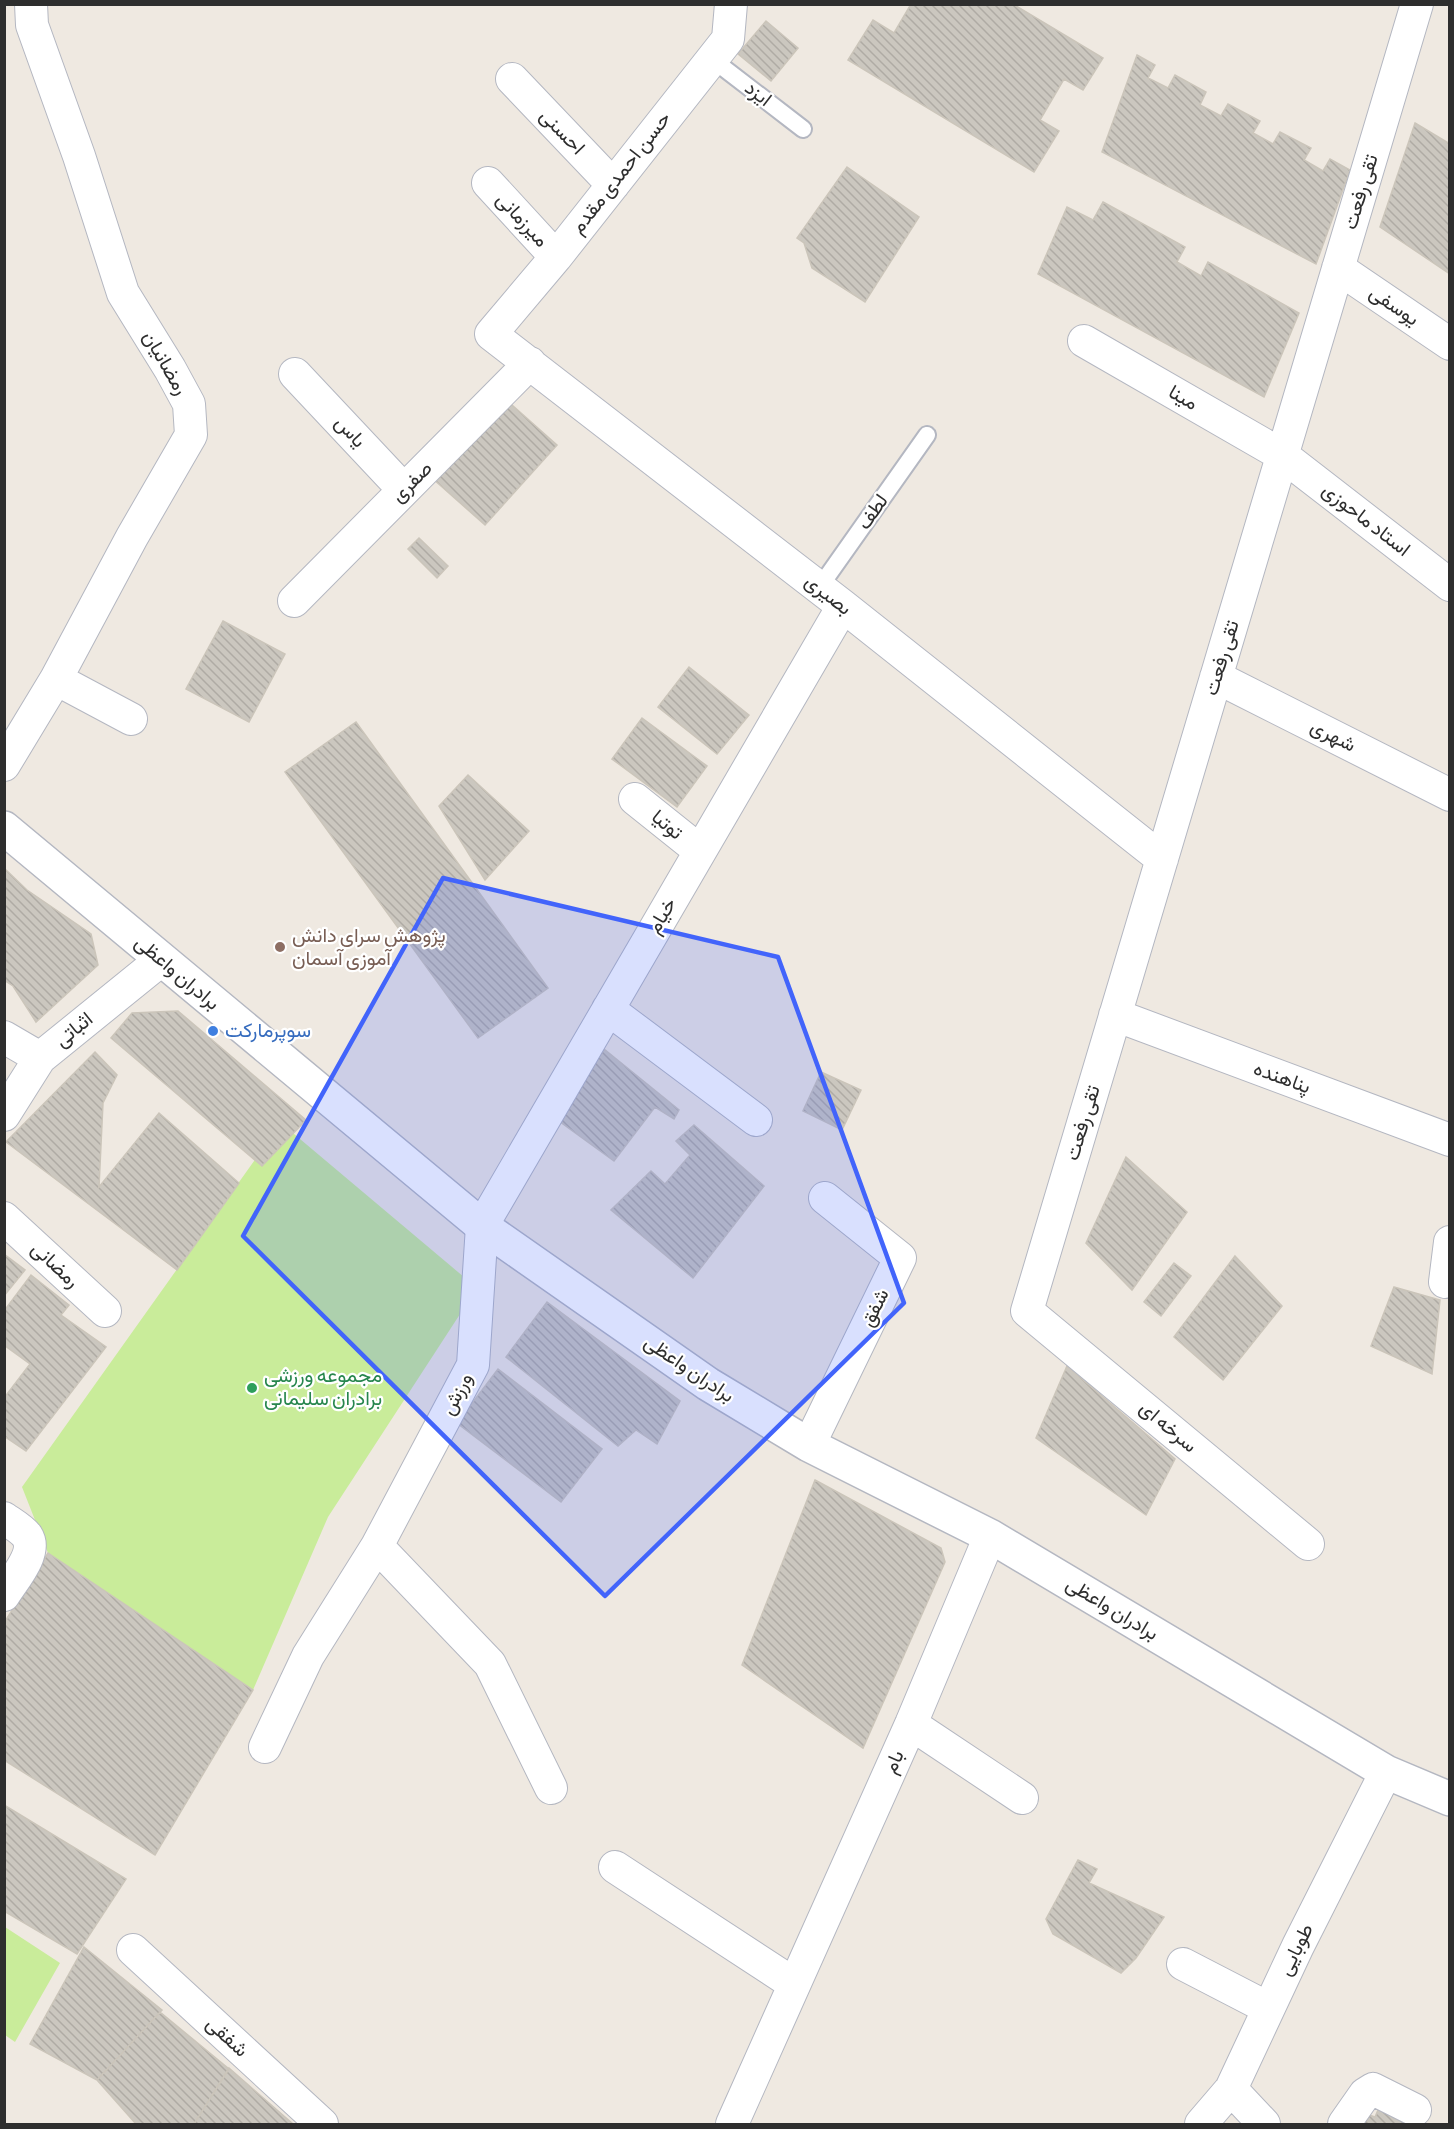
<svg xmlns="http://www.w3.org/2000/svg" width="1454" height="2129" viewBox="0 0 1454 2129" font-family="'Sofia Sans Condensed',Vazirmatn,sans-serif">
<style>
.pitch{fill:#c9ec9a}
.building{fill:url(#building-back-hatch);stroke:#cbc5ba;stroke-width:1.5}
.lines{fill:none;stroke-linecap:round;stroke-linejoin:round}
.service-casing{stroke:#b4b7c1;stroke-width:20}
.minor-casing{stroke:#b4b7c1;stroke-width:34}
.secondary-casing{stroke:#b4b7c1;stroke-width:36}
.service{stroke:#fff;stroke-width:16}
.minor{stroke:#fff;stroke-width:32}
.secondary{stroke:#fff;stroke-width:33}
.marked{fill:#4264fb;fill-opacity:0.2;stroke:#4264fb;stroke-width:4.5;stroke-linejoin:round}
.education-dot{fill:#8d6e63;stroke:#fff;stroke-width:2}
.shop-dot{fill:#3f7fe0;stroke:#fff;stroke-width:2}
.leisure-dot{fill:#2e9e5b;stroke:#fff;stroke-width:2}
.labels{text-anchor:middle;dominant-baseline:central;stroke-width:4.5;stroke-linejoin:round;paint-order:stroke}
.street-label{font-size:20px;fill:#2e2e2e;stroke:#fff}
.education-label{font-size:20px;fill:#785e54;stroke:#fff;text-anchor:start}
.shop-label{font-size:20px;fill:#366cbe;stroke:#fff;text-anchor:start}
.leisure-label{font-size:20px;fill:#27864d;stroke:#fff;text-anchor:start}
</style>
<defs>
<pattern id="building-back-hatch" width="6" height="6" patternUnits="userSpaceOnUse" patternTransform="scale(1.5)"><rect width="6" height="6" fill="#cbc7bf"/><path d="M-1 5l2 2M0 0l6 6M5-1l2 2" fill="none" stroke="#afaba4"/></pattern>
</defs>
<rect width="100%" height="100%" fill="#efe9e1"/>
<path class="pitch" d="M 281,1123 L 477,1288 L 328,1517 L 253,1690 L 48,1553 L 22,1487 Z
M 5,1927 L 60,1963 L 15,2042 L 5,2035 Z"/>
<path class="building" d="M 911,4 L 1013,4 L 1103,58 L 1083,90 L 1064,79 L 1040,120 L 1059,131 L 1034,172 L 848,60 L 873,20 L 894,33 Z
M 766,21 L 798,48 L 771,81 L 738,54 Z
M 1137,55 L 1155,65 L 1148,78 L 1168,88 L 1175,75 L 1206,92 L 1200,105 L 1221,116 L 1228,104 L 1260,121 L 1253,133 L 1273,144 L 1280,132 L 1311,148 L 1304,160 L 1323,171 L 1330,159 L 1350,170 L 1316,264 L 1102,152 Z
M 1415,123 L 1450,144 L 1450,274 L 1380,227 Z
M 847,167 L 919,217 L 865,302 L 812,268 L 804,243 L 797,238 Z
M 1103,202 L 1185,247 L 1177,262 L 1201,276 L 1208,262 L 1299,313 L 1264,397 L 1038,274 L 1067,207 L 1093,220 Z
M 504,398 L 557,445 L 485,525 L 432,478 Z
M 419,538 L 448,566 L 437,578 L 408,549 Z
M 223,621 L 285,654 L 249,722 L 186,689 Z
M 689,667 L 749,715 L 717,754 L 658,707 Z
M 642,718 L 707,766 L 677,807 L 612,759 Z
M 356,722 L 548,988 L 478,1038 L 285,772 Z
M 468,775 L 529,831 L 485,880 L 439,806 Z
M 4,868 L 27,890 L 91,934 L 98,965 L 36,1022 L 13,986 L 4,980 Z
M 178,1011 L 306,1120 L 262,1166 L 111,1038 L 132,1013 Z
M 604,1049 L 679,1110 L 674,1119 L 655,1107 L 614,1161 L 559,1121 Z
M 95,1052 L 117,1075 L 103,1103 L 99,1187 L 159,1113 L 239,1183 L 177,1270 L 6,1142 Z
M 821,1072 L 861,1090 L 842,1130 L 803,1111 Z
M 694,1125 L 764,1186 L 693,1278 L 611,1210 L 651,1171 L 665,1184 L 690,1155 L 676,1141 Z
M 1126,1157 L 1187,1212 L 1132,1290 L 1086,1243 Z
M 4,1254 L 25,1270 L 4,1296 Z
M 1235,1256 L 1282,1306 L 1223,1380 L 1174,1337 Z
M 1174,1263 L 1191,1276 L 1161,1316 L 1144,1302 Z
M 31,1275 L 69,1305 L 61,1315 L 106,1347 L 26,1451 L 4,1436 L 4,1398 L 30,1364 L 4,1345 L 4,1311 Z
M 1394,1287 L 1440,1300 L 1432,1374 L 1371,1346 Z
M 547,1302 L 680,1401 L 657,1444 L 636,1430 L 618,1446 L 506,1357 Z
M 1067,1366 L 1175,1459 L 1146,1515 L 1036,1438 Z
M 498,1369 L 602,1449 L 561,1502 L 457,1423 Z
M 815,1480 L 941,1548 L 945,1562 L 863,1748 L 742,1665 Z
M 48,1553 L 253,1690 L 155,1855 L 4,1760 L 4,1623 Z
M 4,1805 L 126,1879 L 77,1954 L 4,1911 Z
M 1078,1860 L 1097,1869 L 1089,1883 L 1164,1917 L 1136,1958 L 1121,1973 L 1053,1934 L 1046,1919 Z
M 84,1947 L 162,2010 L 97,2080 L 30,2044 Z
M 160,2012 L 229,2069 L 194,2124 L 136,2124 L 97,2080 Z
M 229,2068 L 293,2124 L 194,2124 Z
M 1381,2103 L 1419,2124 L 1353,2124 L 1360,2112 L 1375,2117 Z"/>
<g class="lines">
<g class="service-casing">
<path id="service" d="M 712,59 L 803,129
M 819,588 L 927,435"/>
</g>
<g class="minor-casing">
<path id="minor" d="M 731,4 L 728,39 L 556,257 L 491,334 L 843,606 L 1162,859
M 512,79 L 613,185
M 488,183 L 556,257
M 1338,268 L 1450,344
M 1084,341 L 1282,455 L 1450,585
M 295,374 L 404,490
M 294,601 L 530,363
M 1216,677 L 1450,795
M 56,679 L 131,719
M 4,765 L 56,679 L 132,537 L 191,435 L 189,404 L 170,369 L 123,293 L 79,156 L 32,25 L 31,4
M 635,799 L 700,851
M 608,1009 L 756,1120
M 1115,1015 L 1450,1140
M 4,1037 L 40,1058
M 4,1115 L 40,1058 L 161,960
M 4,1218 L 105,1311
M 1445,1282 L 1450,1242
M 809,1445 L 900,1258 L 825,1198
M 4,1518 C 11,1523 22,1529 27,1536 C 38,1553 13,1580 4,1595
M 1308,1544 L 1027,1311 L 1417,4
M 377,1546 L 490,1664 L 551,1788
M 911,1724 L 1022,1798
M 265,1747 L 308,1656 L 377,1546 L 473,1365 L 482,1226 L 843,606
M 615,1867 L 794,1984
M 133,1950 L 322,2124
M 1183,1964 L 1268,2008
M 1231,2089 L 1264,2124
M 732,2124 L 911,1724 L 990,1536
M 1201,2124 L 1231,2089 L 1298,1946 L 1386,1772
M 1344,2124 L 1365,2094 L 1373,2089 L 1415,2110"/>
</g>
<g class="secondary-casing">
<path id="secondary" d="M 4,828 L 482,1226 L 708,1384 L 809,1445 L 990,1536 L 1386,1772 L 1450,1799"/>
</g>
<use href="#service" class="service"/>
<use href="#minor" class="minor"/>
<use href="#secondary" class="secondary"/>
</g>
<path class="marked" d="M 443,878 L 778,957 L 904,1303 L 605,1596 L 243,1236 Z"/>
<circle class="education-dot" cx="280" cy="947" r="6"/>
<circle class="shop-dot" cx="213" cy="1031" r="6"/>
<circle class="leisure-dot" cx="252" cy="1388" r="6"/>
<g class="labels">
<g class="street-label">
<text transform="translate(758 94) rotate(38)">ایزد</text>
<text transform="translate(562 132) rotate(46)">احسنی</text>
<text transform="translate(621 173) rotate(-52)">حسن احمدی مقدم</text>
<text transform="translate(1361 192) rotate(-73)">تقی رفعت</text>
<text transform="translate(522 220) rotate(47)">میرزمانی</text>
<text transform="translate(1394 306) rotate(34)">یوسفی</text>
<text transform="translate(165 363) rotate(60)">رمضانیان</text>
<text transform="translate(1183 398) rotate(30)">مینا</text>
<text transform="translate(350 432) rotate(47)">یاس</text>
<text transform="translate(412 482) rotate(-45)">صفری</text>
<text transform="translate(873 512) rotate(-55)">لطف</text>
<text transform="translate(1366 520) rotate(38)">استاد ماحوزی</text>
<text transform="translate(828 595) rotate(38)">بصیری</text>
<text transform="translate(1222 658) rotate(-73)">تقی رفعت</text>
<text transform="translate(1333 736) rotate(27)">شهری</text>
<text transform="translate(667 825) rotate(39)">توتیا</text>
<text transform="translate(662 916) rotate(-60)">خیام</text>
<text transform="translate(177 973) rotate(40)">برادران واعظی</text>
<text transform="translate(74 1030) rotate(-39)">اثباتی</text>
<text transform="translate(1282 1078) rotate(20)">پناهنده</text>
<text transform="translate(1083 1123) rotate(-73)">تقی رفعت</text>
<text transform="translate(55 1265) rotate(43)">رمضانی</text>
<text transform="translate(875 1308) rotate(-64)">شفق</text>
<text transform="translate(689 1369) rotate(34)">برادران واعظی</text>
<text transform="translate(457 1394) rotate(-62)">ورزش</text>
<text transform="translate(1168 1427) rotate(40)">سرخه ای</text>
<text transform="translate(1112 1609) rotate(31)">برادران واعظی</text>
<text transform="translate(894 1762) rotate(-66)">بام</text>
<text transform="translate(1296 1950) rotate(-64)">طوبایی</text>
<text transform="translate(227 2037) rotate(43)">شفقی</text>
</g>
<g class="education-label">
<text x="292" y="936">پژوهش سرای دانش<tspan x="292" dy="23">آموزی آسمان</tspan></text>
</g>
<g class="shop-label">
<text x="225" y="1031">سوپرمارکت</text>
</g>
<g class="leisure-label">
<text x="264" y="1376">مجموعه ورزشی<tspan x="264" dy="23">برادران سلیمانی</tspan></text>
</g>
</g>
<rect width="1454" height="2129" fill="none" stroke="#2e2e2e" stroke-width="12"/>
</svg>
